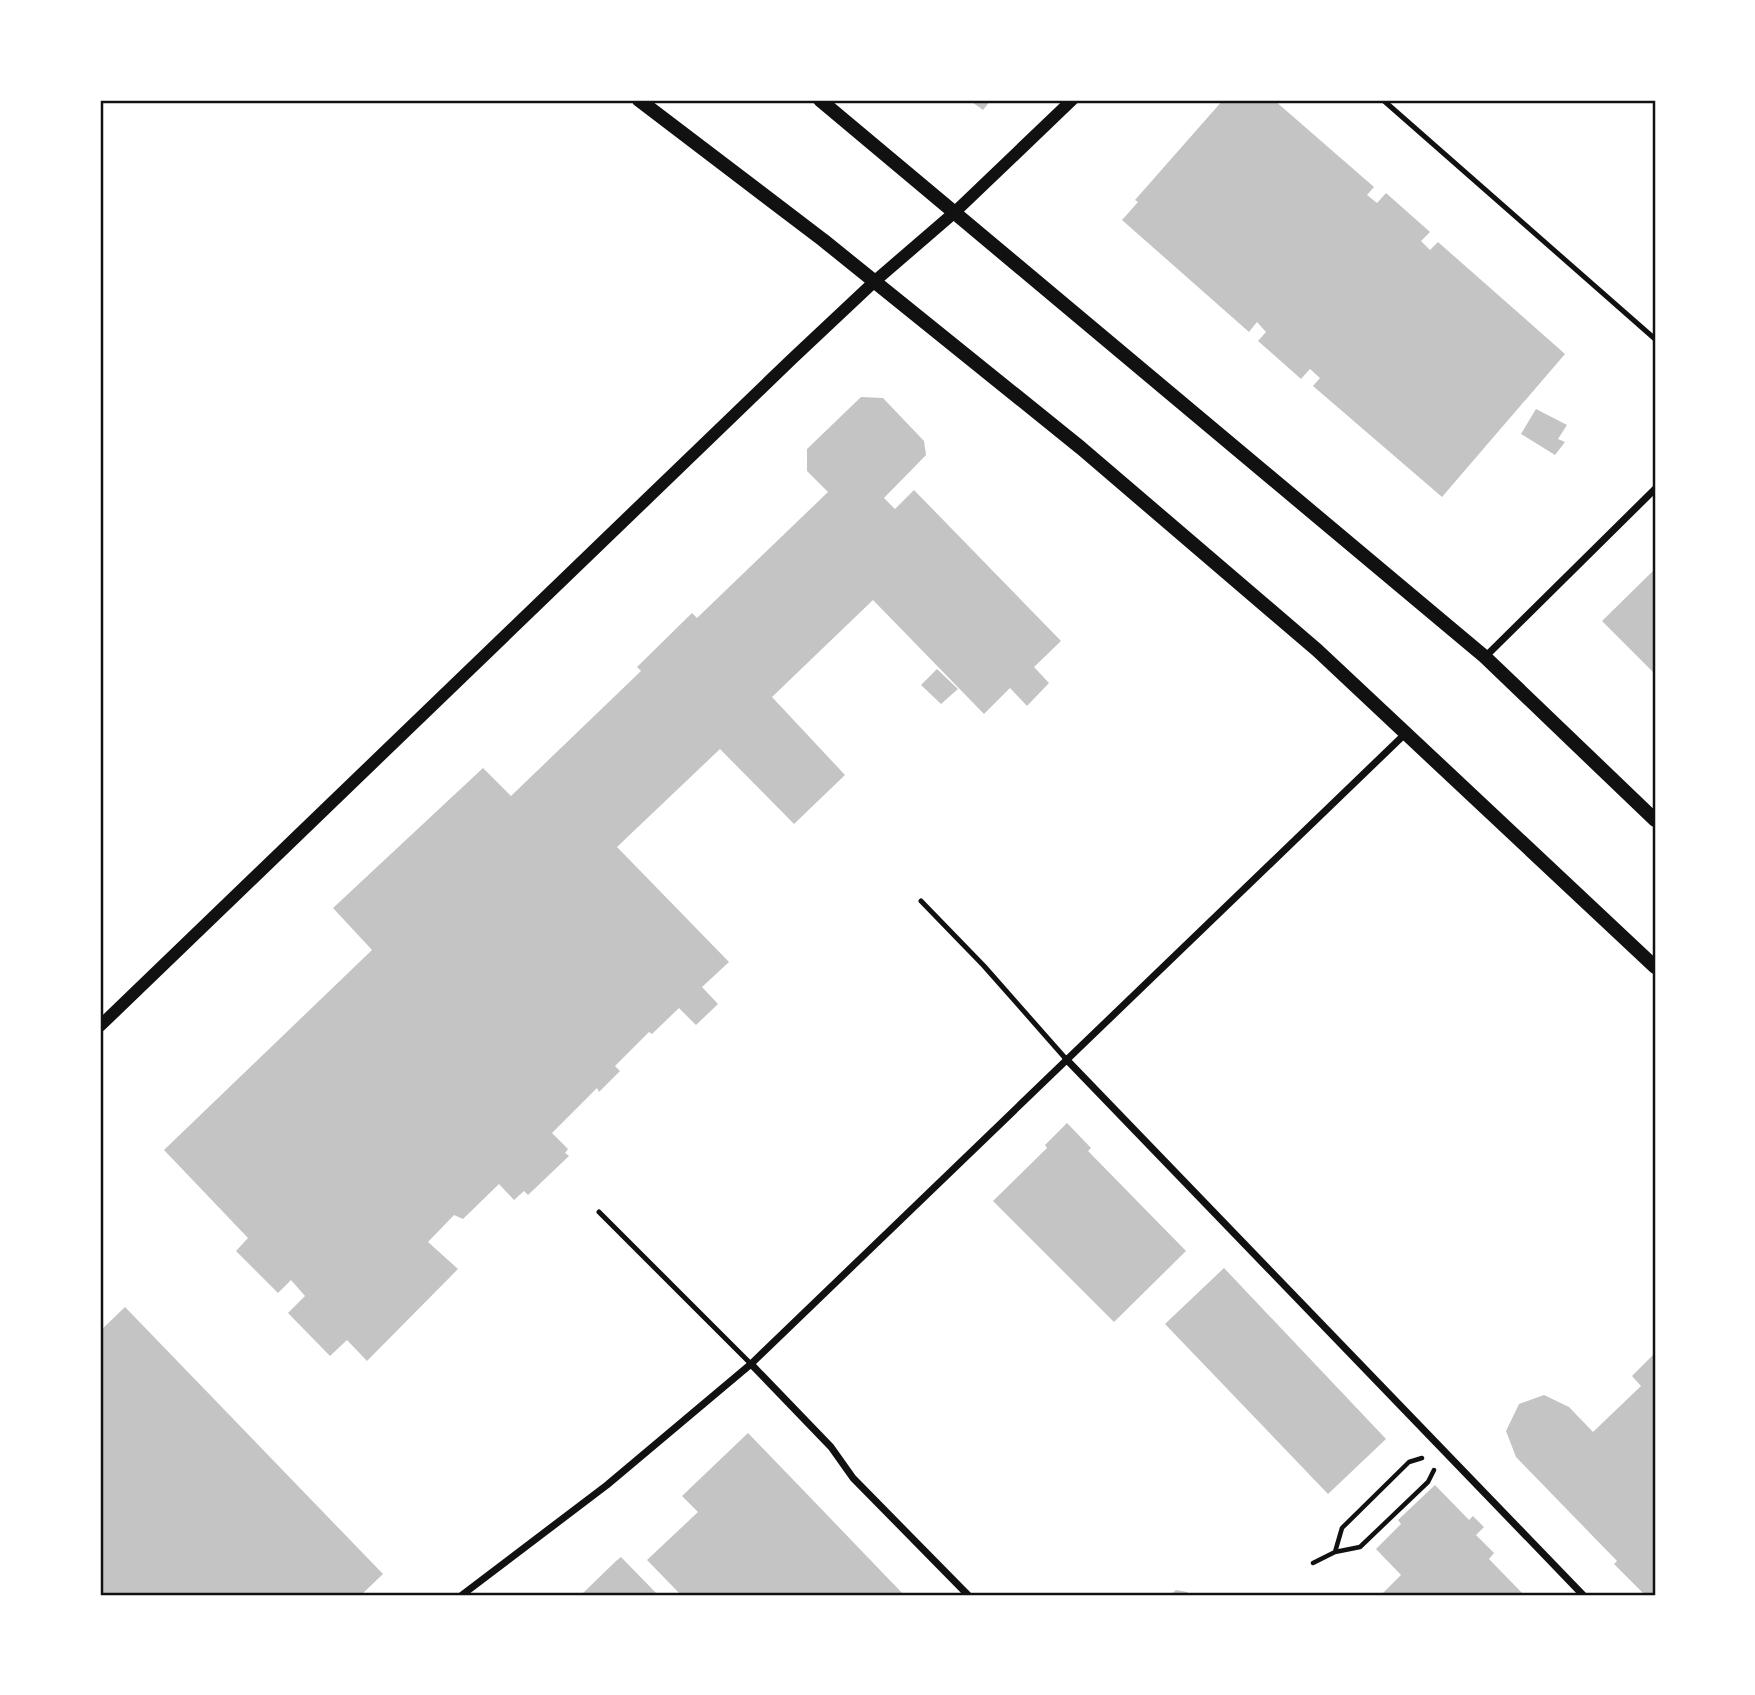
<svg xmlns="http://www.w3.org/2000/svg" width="1755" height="1695" viewBox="0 0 1755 1695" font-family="'Sofia Sans Condensed',sans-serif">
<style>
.building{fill:#c4c4c4}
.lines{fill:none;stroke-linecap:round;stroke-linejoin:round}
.path{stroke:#111;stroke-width:4.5}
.service{stroke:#111;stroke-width:5}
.minor{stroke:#111;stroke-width:7}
.tertiary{stroke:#111;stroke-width:12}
.secondary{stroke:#111;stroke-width:14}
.neatline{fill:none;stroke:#111;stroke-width:2.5}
</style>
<rect width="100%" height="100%" fill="#fff"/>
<path class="building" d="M 969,100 L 991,100 L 983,110 Z
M 1223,100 L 1274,100 L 1374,187 L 1367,195 L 1377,203 L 1386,193 L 1430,232 L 1421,241 L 1430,250 L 1438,242 L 1565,354 L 1442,497 L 1313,386 L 1320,378 L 1310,369 L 1301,379 L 1258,341 L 1266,332 L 1257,322 L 1249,332 L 1122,220 L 1138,202 L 1135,200 Z
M 861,397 L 883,398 L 924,441 L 926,455 L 884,498 L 895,509 L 914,490 L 1061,641 L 1034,667 L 1049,683 L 1027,706 L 1010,688 L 984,714 L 873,600 L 772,697 L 845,775 L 794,824 L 720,749 L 617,847 L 729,962 L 702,987 L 718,1004 L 696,1025 L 679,1008 L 652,1034 L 649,1032 L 615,1066 L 620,1071 L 599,1092 L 597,1088 L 552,1133 L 568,1149 L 565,1153 L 569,1156 L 528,1195 L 524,1191 L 514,1200 L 499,1184 L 463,1219 L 454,1215 L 428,1242 L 458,1269 L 367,1361 L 347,1340 L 330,1356 L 288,1313 L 305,1296 L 291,1280 L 278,1293 L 236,1251 L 248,1238 L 164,1150 L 372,950 L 333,908 L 483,768 L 511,796 L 641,671 L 637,667 L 692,613 L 697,618 L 828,492 L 807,471 L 807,449 Z
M 1536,409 L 1567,425 L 1558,439 L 1565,442 L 1555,455 L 1521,434 Z
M 1655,569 L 1655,674 L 1602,621 Z
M 937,669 L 958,689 L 941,704 L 921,685 Z
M 1067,1123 L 1091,1148 L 1088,1151 L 1186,1251 L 1114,1322 L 993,1201 L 1047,1148 L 1045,1145 Z
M 1224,1268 L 1386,1439 L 1328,1494 L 1165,1324 Z
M 125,1307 L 383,1574 L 361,1595 L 100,1595 L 100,1331 Z
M 1655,1353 L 1655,1595 L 1645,1595 L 1614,1564 L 1617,1561 L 1516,1457 L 1506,1431 L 1519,1404 L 1544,1395 L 1569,1407 L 1593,1432 L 1641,1386 L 1632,1376 Z
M 748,1433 L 805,1492 L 904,1595 L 681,1595 L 647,1560 L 698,1512 L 682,1496 Z
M 1435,1485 L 1469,1520 L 1473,1516 L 1484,1527 L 1476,1535 L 1494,1553 L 1489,1559 L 1524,1595 L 1381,1595 L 1401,1575 L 1376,1549 L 1401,1524 L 1398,1520 Z
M 621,1557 L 658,1595 L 581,1595 L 616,1561 Z
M 1176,1590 L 1187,1592 L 1190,1595 L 1170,1595 Z"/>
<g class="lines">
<path class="path" d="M 1335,1552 L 1342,1528 L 1409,1462 L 1422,1458
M 1313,1563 L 1335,1552 L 1360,1547 L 1428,1482 L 1434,1470"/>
<path class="service" d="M 1383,100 L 1655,339
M 921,901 L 984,966 L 1066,1059
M 599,1212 L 751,1364"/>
<path class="minor" d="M 1485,657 L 1655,489
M 1066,1059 L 1583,1595
M 751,1364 L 831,1447 L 853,1478 L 968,1595
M 462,1595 L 607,1485 L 751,1364 L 1405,734"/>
<path class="tertiary" d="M 100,1026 L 792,359 L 875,281 L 955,212 L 1072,100"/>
<path class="secondary" d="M 639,100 L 823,240 L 1081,448 L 1317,650 L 1655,967
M 820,100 L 1485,657 L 1655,820"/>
</g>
<rect width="1755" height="1695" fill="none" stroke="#ffffff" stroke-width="203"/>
<rect x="102" y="102" width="1552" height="1492" class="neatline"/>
</svg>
